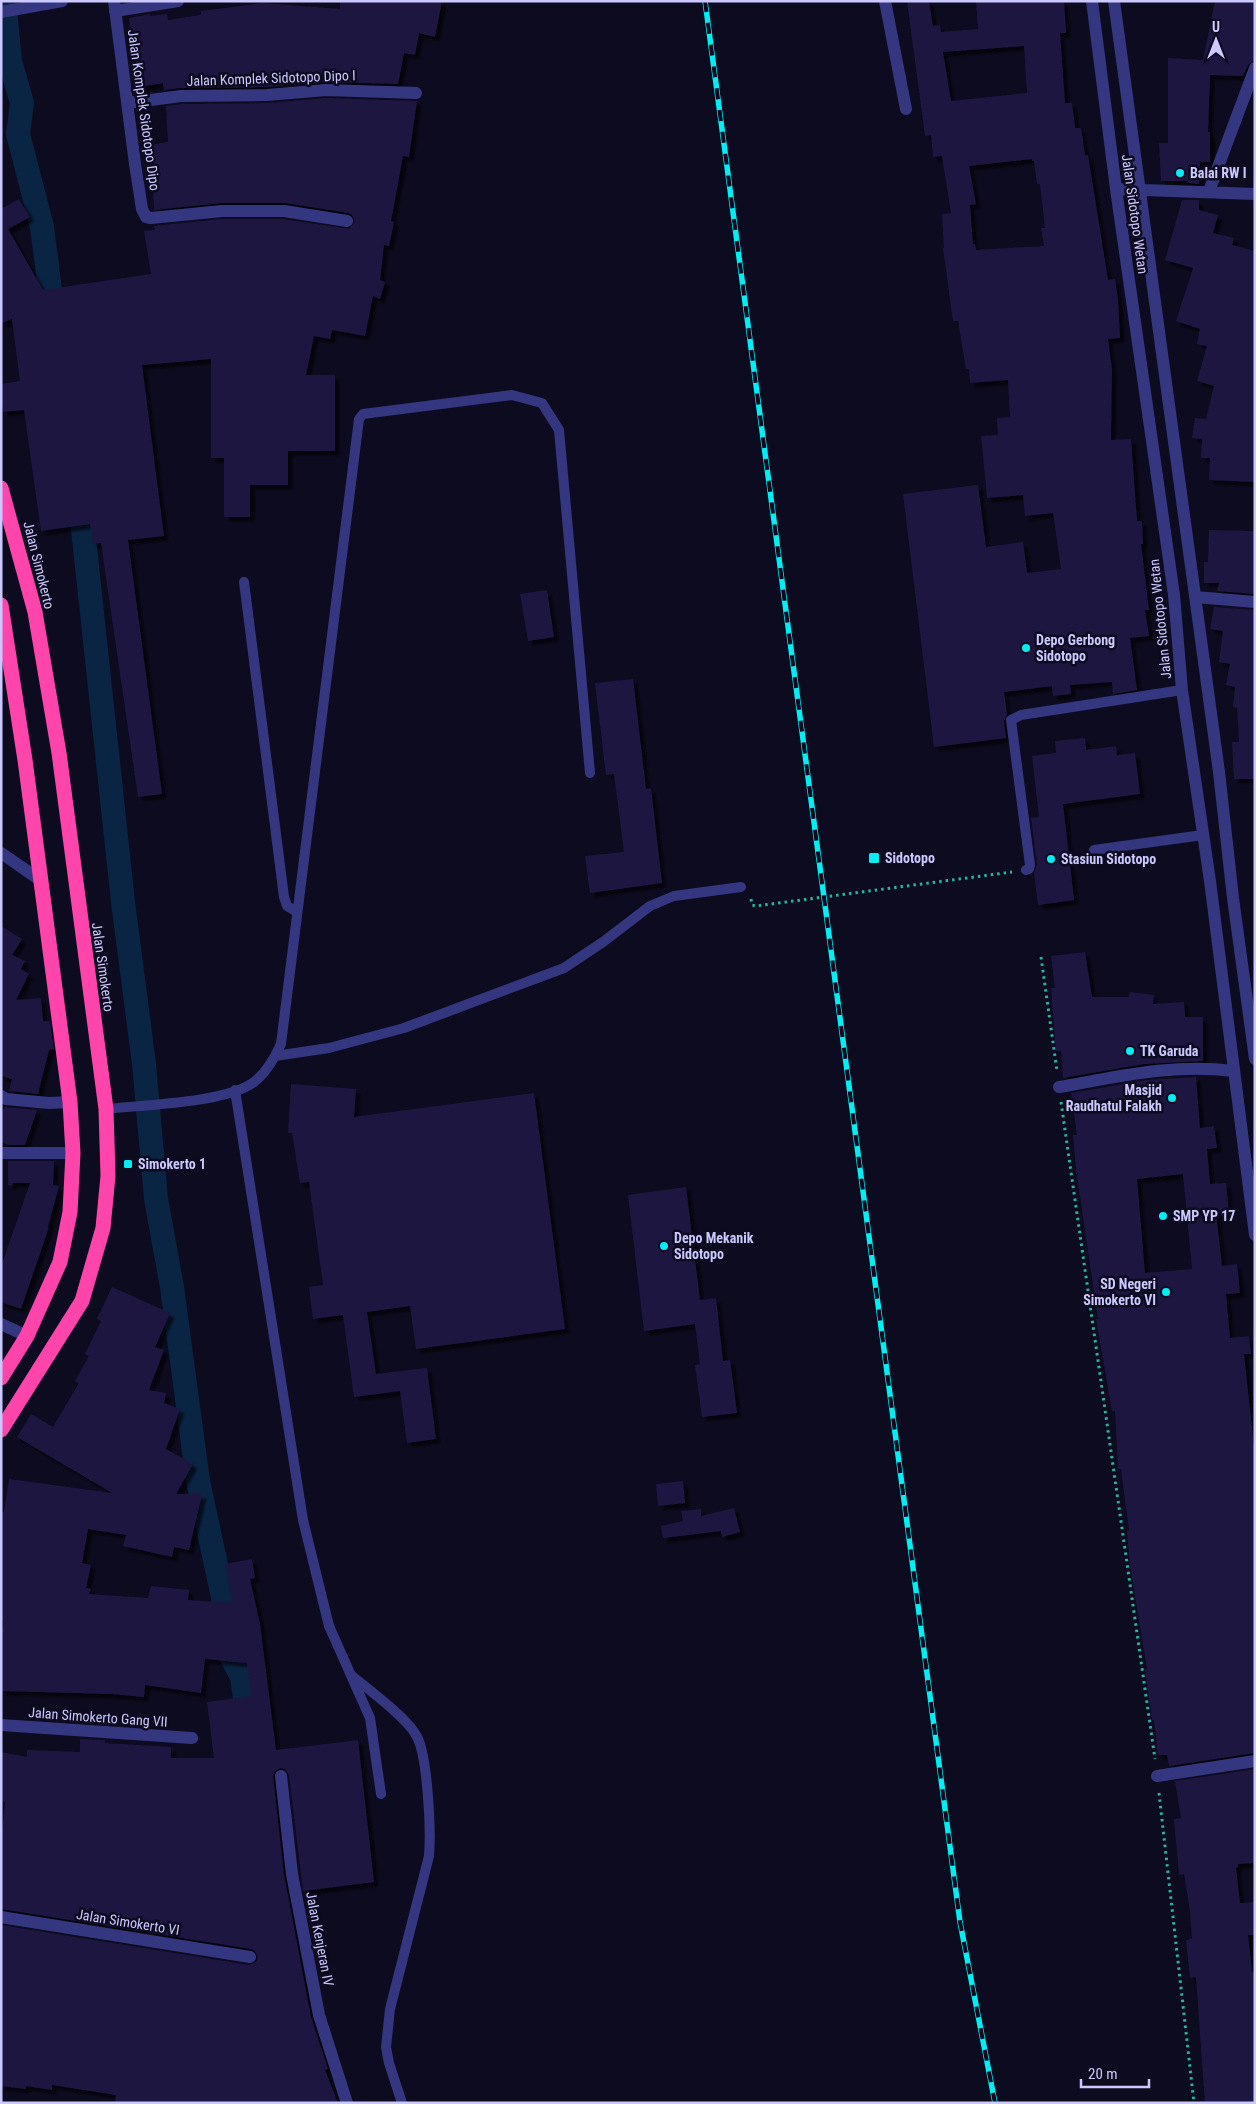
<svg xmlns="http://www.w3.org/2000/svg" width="1256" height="2104" viewBox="0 0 1256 2104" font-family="'Roboto Condensed',sans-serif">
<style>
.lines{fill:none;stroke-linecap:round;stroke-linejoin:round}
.canal{stroke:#0a2444;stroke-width:24}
.building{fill:#1c1740;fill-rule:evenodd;filter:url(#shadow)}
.path{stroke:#28b4a1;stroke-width:3;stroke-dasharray:2.5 4;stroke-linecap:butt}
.lane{stroke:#343780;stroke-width:10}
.street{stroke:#343780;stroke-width:12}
.highway{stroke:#ff44ac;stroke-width:15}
.rail-casing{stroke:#00eef4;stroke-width:5.5}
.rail{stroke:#0d0b1f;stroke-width:4;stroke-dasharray:11;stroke-linecap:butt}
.poi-dot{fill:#00eef4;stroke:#0d0b1f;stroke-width:2}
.labels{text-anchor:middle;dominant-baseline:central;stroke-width:5;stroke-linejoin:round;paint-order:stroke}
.street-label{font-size:14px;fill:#cbc9ff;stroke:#0d0b1f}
.poi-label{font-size:14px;font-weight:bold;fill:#cbc9ff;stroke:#0d0b1f;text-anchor:start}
</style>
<defs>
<filter id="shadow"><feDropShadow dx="4.5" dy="4.5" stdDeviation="1" flood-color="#0009"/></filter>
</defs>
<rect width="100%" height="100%" fill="#0d0b1f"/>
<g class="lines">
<path class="canal" d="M 4,1 L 10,61 L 22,103 L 18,134 L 42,227 L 54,321
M 79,492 L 123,902 L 144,1064 L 156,1199 L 172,1287 L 198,1481 L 224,1602 L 231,1656 L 242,1677 L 249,1727"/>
</g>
<path class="building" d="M 340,1 L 442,1 L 435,37 L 419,33 L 415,55 L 404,53 L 398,84 L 326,82 L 267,87 L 181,88 L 164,90 L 163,83 L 140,87 L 129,18 L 150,14 L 150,16 L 167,14 L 168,20 L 201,15 L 201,11 L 263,3 L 340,9 Z
M 907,1 L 929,1 L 933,26 L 940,25 L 941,32 L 978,29 L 976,1 L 1064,1 L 1066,33 L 1060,33 L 1065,103 L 1072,103 L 1075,128 L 1081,128 L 1085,155 L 1088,155 L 1108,280 L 1115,279 L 1118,300 L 1120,338 L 1108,339 L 1112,369 L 1111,440 L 1131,439 L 1137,521 L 1142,521 L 1143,544 L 1141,544 L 1149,610 L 1145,610 L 1149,636 L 1130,638 L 1137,690 L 1113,694 L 1112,682 L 1070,685 L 1071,694 L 1053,696 L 1052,686 L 1004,692 L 1007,715 L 1004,721 L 1006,738 L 934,747 L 903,494 L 978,485 L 986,547 L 1023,542 L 1027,573 L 1061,569 L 1053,513 L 1025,516 L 1023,495 L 987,498 L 981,436 L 998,435 L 997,418 L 1010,417 L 1008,380 L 970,383 L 969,369 L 966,369 L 958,321 L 953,321 L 943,248 L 944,248 L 942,214 L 951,213 L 942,156 L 933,157 L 931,135 L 925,136 ZM 1024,46 L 1027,93 L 951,101 L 943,52 ZM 1032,159 L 1032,161 L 1034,161 L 1037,184 L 1040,184 L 1045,228 L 1041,228 L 1044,246 L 976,250 L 975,244 L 973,244 L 970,205 L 976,204 L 969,166 Z
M 1215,1 L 1255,1 L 1255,60 L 1248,65 L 1243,76 L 1210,75 L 1208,132 L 1210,132 L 1210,162 L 1200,162 L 1199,184 L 1187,183 L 1188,181 L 1161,181 L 1159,143 L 1168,143 L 1168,58 L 1203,60 Z
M 326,98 L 417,101 L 409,157 L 403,156 L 391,221 L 394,222 L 389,246 L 384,245 L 380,280 L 385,282 L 380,299 L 373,296 L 365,336 L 332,330 L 330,339 L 314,336 L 306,375 L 335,375 L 335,451 L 288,451 L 288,485 L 250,485 L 250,517 L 224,517 L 224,458 L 211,458 L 211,359 L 142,365 L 164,536 L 128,540 L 162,794 L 138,797 L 101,543 L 93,544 L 90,524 L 41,531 L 24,410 L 3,412 L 1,384 L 20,381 L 12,319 L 1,323 L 1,209 L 19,199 L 30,217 L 8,229 L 43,290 L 151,274 L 144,231 L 155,230 L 154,226 L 222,219 L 283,219 L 349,229 L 355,222 L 352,215 L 349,213 L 285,203 L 222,203 L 154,210 L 153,189 L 157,189 L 150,145 L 168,142 L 166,106 L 182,104 L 268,103 Z
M 1182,200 L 1199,200 L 1199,210 L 1218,215 L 1213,233 L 1234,238 L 1232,245 L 1255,251 L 1255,482 L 1209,480 L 1210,458 L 1201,458 L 1202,439 L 1192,438 L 1195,418 L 1206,419 L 1214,386 L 1197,381 L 1207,346 L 1197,344 L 1200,329 L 1176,321 L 1193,268 L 1165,260 Z
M 1209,530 L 1255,531 L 1255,594 L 1217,591 L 1219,583 L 1204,583 L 1204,562 L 1208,562 Z
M 547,590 L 554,637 L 528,641 L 520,594 Z
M 1214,607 L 1255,610 L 1255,779 L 1234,779 L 1232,742 L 1239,742 L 1237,708 L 1233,707 L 1235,687 L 1226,685 L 1230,664 L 1219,662 L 1223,631 L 1210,629 Z
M 633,679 L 646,789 L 651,788 L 662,883 L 590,893 L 585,856 L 624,852 L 614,774 L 606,775 L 595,683 Z
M 1085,738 L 1086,750 L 1116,746 L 1117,755 L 1135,753 L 1140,794 L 1063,804 L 1074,900 L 1038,905 L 1034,873 L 1037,864 L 1031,818 L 1039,817 L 1032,756 L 1056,753 L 1055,741 Z
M 1,926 L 22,939 L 12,955 L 25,961 L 21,969 L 29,974 L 16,1000 L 41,998 L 43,1021 L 50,1021 L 54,1049 L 49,1050 L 38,1094 L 9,1091 L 12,1079 L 1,1076 Z
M 1085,952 L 1092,997 L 1129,997 L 1130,992 L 1154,995 L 1153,1004 L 1184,1002 L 1185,1017 L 1203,1017 L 1203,1061 L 1144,1064 L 1063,1078 L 1061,1051 L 1056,1051 L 1051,988 L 1055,988 L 1051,956 Z
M 1196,1077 L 1200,1128 L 1214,1126 L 1217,1148 L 1207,1149 L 1210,1184 L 1226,1183 L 1229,1213 L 1216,1213 L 1222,1266 L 1237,1264 L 1240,1293 L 1226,1294 L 1230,1338 L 1249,1336 L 1251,1354 L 1244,1354 L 1255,1457 L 1255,1753 L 1169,1766 L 1167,1755 L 1158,1755 L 1154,1720 L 1152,1720 L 1145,1669 L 1147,1669 L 1130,1566 L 1127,1531 L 1129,1530 L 1121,1469 L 1118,1469 L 1115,1411 L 1112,1411 L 1096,1319 L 1098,1319 L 1076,1169 L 1073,1135 L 1077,1135 L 1071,1093 L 1147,1080 ZM 1183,1174 L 1192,1269 L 1145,1273 L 1137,1179 Z
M 291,1084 L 356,1089 L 354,1117 L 534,1093 L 565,1329 L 416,1349 L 410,1306 L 367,1312 L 376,1374 L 427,1368 L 436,1439 L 407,1443 L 400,1391 L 354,1397 L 343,1315 L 313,1319 L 309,1287 L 323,1285 L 309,1182 L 300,1183 L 292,1133 L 288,1133 Z
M 4,1107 L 37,1110 L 25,1145 L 8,1145 L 1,1142 L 1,1115 Z
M 8,1161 L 54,1161 L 53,1185 L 59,1186 L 48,1227 L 49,1227 L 21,1309 L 1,1302 L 1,1267 L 30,1183 L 13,1183 L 12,1186 L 8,1185 Z
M 686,1187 L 700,1300 L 716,1298 L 723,1361 L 730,1360 L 737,1413 L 702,1417 L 695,1365 L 700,1364 L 695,1324 L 644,1331 L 628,1195 Z
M 112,1287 L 170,1313 L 155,1347 L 164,1350 L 149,1390 L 166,1393 L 164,1403 L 180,1409 L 166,1449 L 193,1464 L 176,1494 L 202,1494 L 189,1550 L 174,1547 L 172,1557 L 123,1546 L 126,1535 L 88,1529 L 82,1563 L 91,1565 L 86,1588 L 91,1589 L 89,1594 L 148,1598 L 151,1586 L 189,1590 L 188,1600 L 232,1603 L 225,1564 L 252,1559 L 255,1578 L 250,1579 L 260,1624 L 276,1750 L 358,1740 L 374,1882 L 303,1891 L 289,1775 L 285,1769 L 280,1768 L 274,1772 L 273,1776 L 284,1875 L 311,2017 L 328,2069 L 325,2070 L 338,2103 L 115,2103 L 116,2095 L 52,2085 L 52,2090 L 26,2086 L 26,2089 L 1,2086 L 1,1925 L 249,1965 L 256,1962 L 258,1958 L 255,1951 L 251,1949 L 1,1909 L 1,1843 L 5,1802 L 1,1801 L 1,1752 L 27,1757 L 27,1750 L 80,1752 L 80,1739 L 105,1740 L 105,1743 L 171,1747 L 171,1758 L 214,1758 L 207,1702 L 251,1696 L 247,1663 L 205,1659 L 201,1693 L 145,1685 L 144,1697 L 111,1694 L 1,1691 L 1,1641 L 3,1620 L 1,1620 L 1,1511 L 4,1512 L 9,1479 L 112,1493 L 17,1437 L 31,1414 L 53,1427 L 79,1383 L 75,1381 L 89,1356 L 85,1354 L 101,1321 L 97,1319 Z
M 683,1481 L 685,1503 L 658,1506 L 656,1484 Z
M 734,1508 L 740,1532 L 722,1537 L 721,1531 L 663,1538 L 661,1526 L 683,1521 L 681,1511 L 701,1509 L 701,1516 Z
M 1255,1769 L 1255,1863 L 1238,1864 L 1238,1867 L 1236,1868 L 1240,1903 L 1255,1902 L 1255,1935 L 1248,1935 L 1252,1972 L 1255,1972 L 1255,2103 L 1205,2103 L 1196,1977 L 1190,1978 L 1186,1940 L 1192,1939 L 1190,1911 L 1184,1874 L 1179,1875 L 1174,1819 L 1181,1818 L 1175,1781 Z"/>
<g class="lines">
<path class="path" d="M 751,899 L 752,905 L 756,906 L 1012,872
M 1041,957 L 1057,1071
M 1061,1102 L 1155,1759
M 1159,1793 L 1194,2103"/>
<path class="lane" d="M 244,582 L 284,897 L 287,906 L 297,912
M 1094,850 L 1203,835
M 1026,870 L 1029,869 L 1030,865 L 1011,720 L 1021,715 L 1182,690
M 275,1056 L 329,1048 L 404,1028 L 564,968 L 603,942 L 650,906 L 674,896 L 741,887
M 235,1090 L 303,1520 L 329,1626 L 370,1718 L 381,1794
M 106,1109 C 141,1105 227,1103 254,1082 C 266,1073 275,1057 281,1044 L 359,419 L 363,414 L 512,395 L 542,403 L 559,430 L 590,773
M 351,1675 C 368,1689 406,1717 416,1735 C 428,1754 431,1832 429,1856 L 390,2009 L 386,2047 L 389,2063 L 402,2103"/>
<path class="street" d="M 114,1 L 135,164 L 142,209 L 146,217 L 151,218 L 222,211 L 284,211 L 347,221
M 885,1 L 906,109
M 1092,1 L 1116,189 L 1174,595 L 1182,690 L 1210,881 L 1255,1235
M 1114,1 L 1219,772 L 1233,898 L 1255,1059
M 115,11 L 178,1
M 1,12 L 62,1
M 128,103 L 181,96 L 267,95 L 326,90 L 416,93
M 1116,189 L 1255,194
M 1209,191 L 1255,68
M 1195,597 L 1255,602
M 1,853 L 40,880
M 1059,1087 C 1116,1077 1175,1063 1233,1071
M 1,1096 L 6,1099 L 49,1103 L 70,1102
M 1,1153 L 73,1153
M 1,1324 L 27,1336
M 1,1725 L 192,1738
M 281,1776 L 292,1874 L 319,2015 L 347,2103
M 1157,1776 L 1255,1761
M 1,1917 L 250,1957"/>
<path class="highway" d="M 1,488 L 35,612 L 59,753 L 106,1109 L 108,1176 L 103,1228 L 82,1301 L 1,1430
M 1,605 L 25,760 L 70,1102 L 73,1153 L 70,1212 L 60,1262 L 27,1336 L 1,1378"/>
<g class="rail-casing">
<path id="rail" d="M 705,1 L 960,1922 L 995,2103"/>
</g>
<use href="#rail" class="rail"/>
</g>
<g class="poi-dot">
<circle cx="1180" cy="173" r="5"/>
<circle cx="1026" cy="648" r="5"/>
<rect x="868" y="852" width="12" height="12" rx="2.5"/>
<circle cx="1051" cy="859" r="5"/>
<circle cx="1130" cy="1051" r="5"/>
<circle cx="1172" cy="1098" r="5"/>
<rect x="123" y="1159" width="10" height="10" rx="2.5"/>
<circle cx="1163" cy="1216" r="5"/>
<circle cx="664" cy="1246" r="5"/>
<circle cx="1166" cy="1292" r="5"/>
</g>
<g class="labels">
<g class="street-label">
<text transform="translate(271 78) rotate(-2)">Jalan Komplek Sidotopo Dipo I</text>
<text transform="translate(144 110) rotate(82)">Jalan Komplek Sidotopo Dipo</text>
<text transform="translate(1135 214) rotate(82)">Jalan Sidotopo Wetan</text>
<text transform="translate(39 565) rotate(76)">Jalan Simokerto</text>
<text transform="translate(1160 619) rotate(-96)">Jalan Sidotopo Wetan</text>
<text transform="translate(103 967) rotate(82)">Jalan Simokerto</text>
<text transform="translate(98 1717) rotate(4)">Jalan Simokerto Gang VII</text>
<text transform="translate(128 1922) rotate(9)">Jalan Simokerto VI</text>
<text transform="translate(320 1939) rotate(79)">Jalan Kenjeran IV</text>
</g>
<g class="poi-label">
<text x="1190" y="173">Balai RW I</text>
<text x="1036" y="640">Depo Gerbong<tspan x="1036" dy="16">Sidotopo</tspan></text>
<text x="885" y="858">Sidotopo</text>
<text x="1061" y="859">Stasiun Sidotopo</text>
<text x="1140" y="1051">TK Garuda</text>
<text x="1162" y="1090" text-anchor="end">Masjid<tspan x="1162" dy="16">Raudhatul Falakh</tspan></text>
<text x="138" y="1164">Simokerto 1</text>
<text x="1173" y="1216">SMP YP 17</text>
<text x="674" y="1238">Depo Mekanik<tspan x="674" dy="16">Sidotopo</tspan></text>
<text x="1156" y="1284" text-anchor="end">SD Negeri<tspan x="1156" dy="16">Simokerto VI</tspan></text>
</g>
</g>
<rect width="1256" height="2104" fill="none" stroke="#cbc9ff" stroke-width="5"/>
<g transform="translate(1216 40)" stroke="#0d0b1f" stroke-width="4" paint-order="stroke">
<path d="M0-4L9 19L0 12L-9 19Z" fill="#cbc9ff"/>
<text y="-8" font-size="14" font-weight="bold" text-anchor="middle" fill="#cbc9ff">U</text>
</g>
<path d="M1081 2079v8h68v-8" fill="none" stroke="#cbc9ff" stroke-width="2.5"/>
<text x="1088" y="2079" font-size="15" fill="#cbc9ff" stroke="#0d0b1f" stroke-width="4" paint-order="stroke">20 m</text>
</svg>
